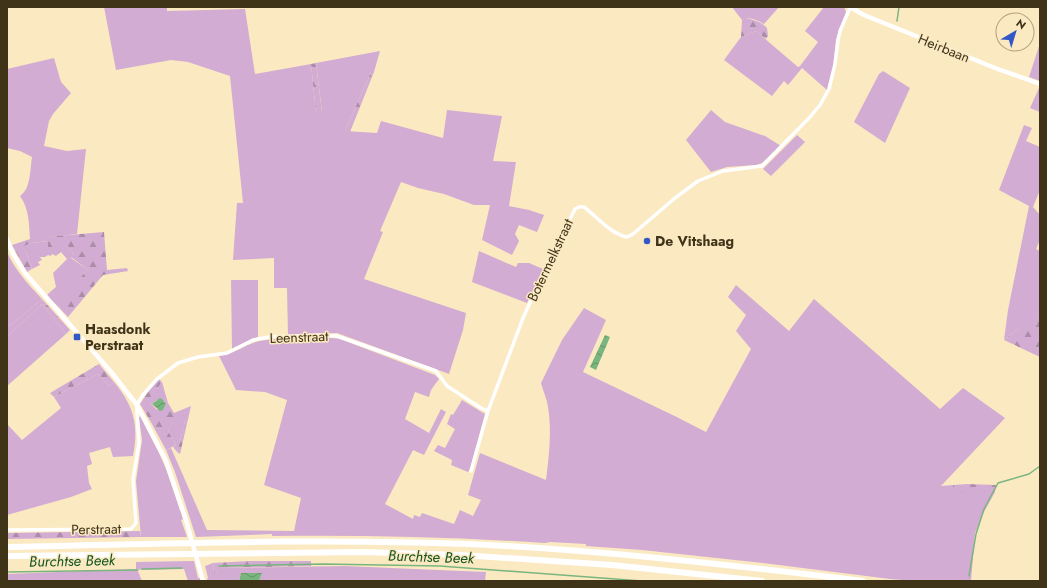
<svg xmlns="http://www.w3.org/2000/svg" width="1047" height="588" viewBox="0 0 1047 588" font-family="Jost,sans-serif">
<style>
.green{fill:#d2acd2}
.forest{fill:url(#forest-firs)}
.water{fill:url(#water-waves)}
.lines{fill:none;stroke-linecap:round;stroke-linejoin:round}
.stream{stroke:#79b57e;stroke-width:1.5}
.minor{stroke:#fff;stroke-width:3.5}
.tertiary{stroke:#fff;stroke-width:4.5}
.motorway{stroke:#fff;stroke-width:6}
.poi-dot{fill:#3457c8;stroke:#fbe9c2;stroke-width:1.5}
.labels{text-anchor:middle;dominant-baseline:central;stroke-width:3;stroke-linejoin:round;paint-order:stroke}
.street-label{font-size:14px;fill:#3f3318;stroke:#fbe9c2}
.poi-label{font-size:14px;font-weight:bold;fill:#3f3318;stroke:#fbe9c2;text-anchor:start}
.water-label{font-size:15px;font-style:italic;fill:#145521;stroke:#fbe9c2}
</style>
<defs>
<pattern id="forest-firs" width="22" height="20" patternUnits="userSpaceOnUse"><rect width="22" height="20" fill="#d2acd2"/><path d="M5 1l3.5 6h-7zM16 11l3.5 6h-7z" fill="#ac8da9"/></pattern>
<pattern id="water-waves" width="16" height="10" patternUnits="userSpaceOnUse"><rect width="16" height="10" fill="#79b57e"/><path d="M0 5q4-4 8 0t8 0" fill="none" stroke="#659466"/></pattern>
</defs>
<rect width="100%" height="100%" fill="#fbe9c2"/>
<path class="green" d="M 104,7 L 167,7 L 167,11 L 245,9 L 255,74 L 311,64 L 316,113 L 322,112 L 316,63 L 380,51 L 374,72 L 371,72 L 345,131 L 377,133 L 381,121 L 443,138 L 447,110 L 502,116 L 493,161 L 516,162 L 509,206 L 529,210 L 544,215 L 537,232 L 519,225 L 515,234 L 519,241 L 512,255 L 482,240 L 490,205 L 474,205 L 444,194 L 418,188 L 401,182 L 380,231 L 383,232 L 364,279 L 466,313 L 463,330 L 449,374 L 337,333 L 288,335 L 287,288 L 274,288 L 274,258 L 233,260 L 237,203 L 243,203 L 230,76 L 188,62 L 171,60 L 116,70 Z
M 732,7 L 779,7 L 764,24 C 756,20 749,16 742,20 Z
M 824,7 L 844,7 L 846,12 L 836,39 L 833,68 L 827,90 L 802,68 L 788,85 L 784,81 L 772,96 L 724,60 L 741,37 L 756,31 L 798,67 L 800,66 L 818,42 L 805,31 Z
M 1040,43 L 1040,81 L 1029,77 Z
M 54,58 L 61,82 L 71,93 L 53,114 L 49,121 L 44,146 L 67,151 L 86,149 L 77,234 L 30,239 C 29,224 29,208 20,196 C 31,189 30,169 32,157 L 20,151 L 7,148 L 7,69 Z
M 883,71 L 910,88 L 885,143 L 854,122 L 879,74 Z
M 1039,88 L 1040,88 L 1040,112 L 1030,108 Z
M 711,110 L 725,122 L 765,136 L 781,146 L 762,163 L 756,165 L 727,167 L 711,172 L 686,140 Z
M 1024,125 L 1032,128 L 1026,141 L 1040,147 L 1040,190 L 1033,207 L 1040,215 L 1040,240 L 1036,249 L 1040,251 L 1040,312 L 1004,340 L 1008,310 L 1029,206 L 999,190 Z
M 797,135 L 805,142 L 771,176 L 763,169 Z
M 49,241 L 48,255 L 45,257 L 40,257 L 42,260 L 38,262 L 40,265 L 32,269 L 26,252 L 21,247 L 31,243 Z
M 67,246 L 74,254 L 71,258 L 87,269 L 61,305 L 50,292 L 56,287 L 53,273 L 67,259 L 60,251 Z
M 479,251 L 516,267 L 518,263 L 529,263 L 543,269 L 527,303 L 472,282 Z
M 7,252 C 15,270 28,284 42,299 L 12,324 L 7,327 Z
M 231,280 L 258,280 L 258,337 L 232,349 Z
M 736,285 L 789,331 L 814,299 L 940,409 L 963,388 L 1005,418 L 941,486 L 953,485 L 953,492 L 995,492 L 984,512 L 975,533 L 971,581 L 915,581 L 890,579 L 763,563 L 642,550 L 586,546 L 586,544 L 550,542 L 545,543 C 454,537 363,535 272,536 L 272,534 L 196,537 L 175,472 L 166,450 L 171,448 L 207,530 L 294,531 L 301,498 L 264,485 L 287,400 L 265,392 L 236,390 L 219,356 C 234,354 243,346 256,342 C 274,337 322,336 340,339 L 435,375 L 439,379 L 431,390 L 429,397 L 415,392 L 405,419 L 429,433 L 441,409 L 446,412 L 424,455 L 413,450 L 385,504 L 413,519 L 414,515 L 420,517 L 422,513 L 454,524 L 460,510 L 473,516 L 481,500 L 468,495 L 480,453 L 546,480 C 549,456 552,431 548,407 C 547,399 543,391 541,383 L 562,340 L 584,308 L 606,320 L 583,372 C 624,392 666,411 706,432 L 751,349 L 736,331 L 746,315 L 728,297 Z
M 42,304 L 66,334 L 7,386 L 7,337 Z
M 98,374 L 109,386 L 114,382 C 134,406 139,425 133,456 L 113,457 L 110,447 L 89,453 L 92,464 L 87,466 L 89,483 L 92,489 L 71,497 L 7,515 L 7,424 L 22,440 L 61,408 L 54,397 Z
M 162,382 L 168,403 L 166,404 L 164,401 L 157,400 L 152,404 L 147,400 Z
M 462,400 L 485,414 L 470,469 L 468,472 L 451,465 L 452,460 L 434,451 L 438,445 L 445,448 L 455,429 L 447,424 L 451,414 L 453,415 Z
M 140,416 L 159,453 L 166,469 L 183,519 L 181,520 L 187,537 L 141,537 L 136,481 L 142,440 L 139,418 Z
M 176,417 L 185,421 L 177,452 L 173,447 L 176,445 L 168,431 Z
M 194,561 L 198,578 L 200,578 L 201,581 L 188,581 L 184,569 L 142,570 L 137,569 L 142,581 L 7,581 L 7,574 L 136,569 L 136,562 Z
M 213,563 L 214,573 L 218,572 L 218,568 L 344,566 L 486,572 L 485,581 L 259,581 L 262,573 L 241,573 L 239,581 L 208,581 L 207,579 L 208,578 L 205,566 Z"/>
<path class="forest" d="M 746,18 C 754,20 762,22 767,28 L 768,36 L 766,39 L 756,31 L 741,37 L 742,20 Z
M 316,63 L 322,113 L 316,113 L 311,64 Z
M 371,72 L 374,72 L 350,132 L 345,131 Z
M 104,232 L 107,270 L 127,268 L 128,271 L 103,275 L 68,317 L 47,295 L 50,292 L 61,304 L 87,269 L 71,257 L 74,254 L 67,246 L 56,256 L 52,254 L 51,256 L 48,255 L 48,241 L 31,243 L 22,247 L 26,252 L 32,269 L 27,272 L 12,245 L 33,238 Z
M 42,299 L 70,330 L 66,334 L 42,304 L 7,337 L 7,327 L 12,324 Z
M 1040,312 L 1040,357 L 1004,340 L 1037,314 Z
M 99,364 L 114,382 L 109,386 L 98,374 L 54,397 L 50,393 Z
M 159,379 L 162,382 L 148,400 L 156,409 L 163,410 L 166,404 L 168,403 L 174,413 L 191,406 L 180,454 L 177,452 L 185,421 L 176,418 L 168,431 L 176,445 L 166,450 L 152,424 L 140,404 L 150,389 Z
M 968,484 L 996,485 L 995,492 L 953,492 L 953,485 Z
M 140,531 L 141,537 L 7,539 L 7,533 Z
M 249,561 L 311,561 L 311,566 L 218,568 L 218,572 L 214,573 L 213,563 Z"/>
<path class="water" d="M 605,335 L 610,337 L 596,370 L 590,367 Z
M 160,398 L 162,399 L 166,404 L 163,410 L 160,411 L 152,404 Z
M 241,573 L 262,573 L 259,581 L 239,581 Z"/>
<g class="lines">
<path class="stream" d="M 897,21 L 899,7
M 219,566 L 323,564 L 440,566 L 642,581
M 142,569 L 182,568
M 7,572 L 138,570
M 969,576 L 976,534 L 984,509 L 998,483 L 1029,474 L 1040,466"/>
<path class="minor" d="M 471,471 L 488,411 L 523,318 L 552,254 L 575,209 L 579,207 L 584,207 C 597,217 611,234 627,237 L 633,234 L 675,198 L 698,181 L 723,171 L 762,166 L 810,117 L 820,105 L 829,89 L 835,64 L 838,41 L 840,31 L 850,8
M 7,530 L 131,529 L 136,523 L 133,479 L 139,443 L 137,414 L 137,405 L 142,396 L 157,379 L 178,363 L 198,357 L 227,353 L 253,340 L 269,337 L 319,335 L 337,336 L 436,371 L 447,386 L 481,408 L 488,411"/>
<path class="tertiary" d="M 850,7 L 864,15 L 995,68 L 1040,84
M 7,239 L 13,254 L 25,273 L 112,373 L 137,405 L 166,461 L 186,520 L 203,581"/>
<path class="motorway" d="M 7,547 C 160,544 315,538 468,544 C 600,550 731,565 863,581
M 7,556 L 364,552 L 461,555 L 612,565 L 762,581"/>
</g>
<g class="poi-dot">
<circle cx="647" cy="241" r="4"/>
<rect x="73" y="333" width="8" height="8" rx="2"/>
</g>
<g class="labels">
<g class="street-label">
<text transform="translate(944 48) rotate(22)">Heirbaan</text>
<text transform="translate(550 260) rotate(-65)">Botermelkstraat</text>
<text transform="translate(299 337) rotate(-2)">Leenstraat</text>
<text transform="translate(96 529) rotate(-1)">Perstraat</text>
</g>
<g class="poi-label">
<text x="655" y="241">De Vitshaag</text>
<text x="85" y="329">Haasdonk<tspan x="85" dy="16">Perstraat</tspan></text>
</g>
<g class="water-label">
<text transform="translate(431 557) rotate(2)">Burchtse Beek</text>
<text transform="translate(72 561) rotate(-1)">Burchtse Beek</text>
</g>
</g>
<rect width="1047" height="588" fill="none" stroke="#3f3318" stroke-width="16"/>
<g transform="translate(1015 32) rotate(38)"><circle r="19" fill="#fbe9c2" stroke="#b0a07e"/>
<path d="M0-3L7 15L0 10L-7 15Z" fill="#3457c8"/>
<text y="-6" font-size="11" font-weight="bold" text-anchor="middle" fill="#3f3318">N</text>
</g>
</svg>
